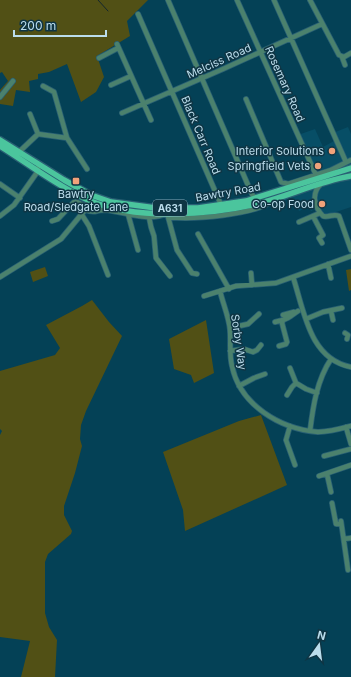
<svg xmlns="http://www.w3.org/2000/svg" width="351" height="677" viewBox="0 0 351 677" font-family="Inter,sans-serif">
<style>
.built{fill:#074e66}
.green{fill:#515015}
.lines{fill:none;stroke-linecap:round;stroke-linejoin:round}
.stream{stroke:#13262e;stroke-width:1}
.minor-casing{stroke:#296074;stroke-width:6}
.major-casing{stroke:#296074;stroke-width:8}
.minor{stroke:#4b816d;stroke-width:4.5}
.major{stroke:#4bc59d;stroke-width:5.5}
.poi-dot{fill:#f0a27a;stroke:#0f3544;stroke-width:1.5}
.labels{text-anchor:middle;dominant-baseline:central;stroke-width:3;stroke-linejoin:round;paint-order:stroke}
.shield{fill:#0f3544;stroke:#87abba;stroke-width:1}
.shield-label{font-size:10px;font-weight:bold;fill:#bbddec}
.street-label{font-size:11px;fill:#bbddec;stroke:#0f3544}
.poi-label{font-size:11px;fill:#bbddec;stroke:#0f3544;text-anchor:end}
</style>
<rect width="100%" height="100%" fill="#044156"/>
<path class="built" d="M 348,127 L 351,134 L 351,207 L 327,215 L 324,215 L 319,207 L 311,211 L 308,207 L 299,211 L 285,183 L 316,175 L 298,135 L 315,129 L 323,147 L 336,140 L 333,133 Z"/>
<path class="green" d="M 0,0 L 148,0 L 127,21 L 130,36 L 97,56 L 104,77 L 96,92 L 81,102 L 67,64 L 49,72 L 38,74 L 38,79 L 29,81 L 30,92 L 16,90 L 13,106 L 0,104 L 0,90 L 8,81 L 2,72 L 0,73 Z
M 45,267 L 48,276 L 33,282 L 30,272 Z
M 351,269 L 351,290 L 349,291 L 346,270 Z
M 92,300 L 109,322 L 122,336 L 86,411 L 81,425 L 80,439 L 82,446 L 75,473 L 64,506 L 64,515 L 72,531 L 71,534 L 48,554 L 45,562 L 45,613 L 49,627 L 57,640 L 55,677 L 21,677 L 30,641 L 0,637 L 0,435 L 2,431 L 0,429 L 0,371 L 55,355 L 60,348 L 46,325 L 82,306 Z
M 206,320 L 214,373 L 194,383 L 191,375 L 174,369 L 169,339 Z
M 261,415 L 287,485 L 185,531 L 183,510 L 163,452 L 239,421 Z"/>
<g class="lines">
<path class="stream" d="M 98,0 L 108,11"/>
<g class="minor-casing">
<path id="minor" d="M 168,0 L 251,192 L 253,196 L 258,198
M 237,0 L 316,175
M 274,0 L 346,162
M 310,0 L 339,55 L 344,57 L 351,53
M 138,14 L 222,207
M 117,44 L 151,120
M 342,57 L 345,65
M 99,58 L 118,48
M 111,85 L 131,76
M 43,86 L 54,92 L 67,138
M 0,97 L 13,81
M 246,99 L 281,182 L 288,184 L 331,170 L 351,160
M 122,113 L 223,69 L 322,24
M 30,114 L 38,134
M 19,152 L 38,134 L 67,138 L 87,169
M 0,184 L 20,198
M 321,184 C 311,193 314,207 323,216 C 329,218 333,213 339,216 L 351,250
M 89,200 L 85,210 C 96,214 95,210 104,210 C 124,211 148,223 167,213 L 177,250 L 192,273 L 197,274
M 128,214 L 138,250
M 82,215 L 89,226 L 108,275
M 0,216 L 14,205 L 38,171 L 38,168
M 313,216 L 323,235 L 319,238 L 322,243
M 149,217 L 151,227 L 154,236 L 156,258 L 170,276
M 168,217 C 192,220 256,215 274,200
M 52,221 L 58,219 L 74,202 L 77,202 L 86,207
M 299,222 L 320,213
M 198,234 L 229,289
M 328,264 L 331,278
M 251,273 L 252,285
M 0,277 L 61,239 L 85,210
M 293,277 C 304,310 309,359 351,367
M 220,291 C 223,304 229,317 230,330 C 231,342 229,354 232,366 C 240,405 280,429 318,432 C 329,432 340,429 351,426
M 204,296 L 236,286 L 276,283 L 351,256
M 331,311 L 333,320
M 283,315 L 294,312
M 306,319 L 323,312 L 342,308
M 275,322 L 283,320
M 230,328 L 248,324 L 259,314
M 345,333 L 348,335 L 347,339
M 279,346 L 286,344 L 287,342 L 282,323 L 283,320 C 290,318 293,314 298,311
M 230,351 L 244,349 L 253,352 L 257,350 L 261,345
M 290,368 L 296,383 L 306,389 L 317,393
M 239,386 L 254,378 L 265,374
M 287,395 L 292,387 L 296,383
M 290,426 L 286,440 L 295,465
M 346,427 L 351,444
M 310,431 C 313,406 317,380 331,359
M 324,456 L 351,449
M 327,474 L 331,492
M 319,476 L 351,465
M 332,503 L 336,524 L 341,524
M 341,521 L 348,570
M 344,539 L 351,538"/>
</g>
<g class="major-casing">
<path id="major" d="M 0,140 L 64,180 L 91,195 L 111,202 L 156,208 L 198,208 L 246,201 L 351,168
M 0,146 C 29,164 57,186 88,200 C 136,221 211,215 261,203 C 291,195 320,181 351,176"/>
</g>
<use href="#minor" class="minor"/>
<use href="#major" class="major"/>
</g>
<g class="poi-dot">
<circle cx="332" cy="151" r="4"/>
<circle cx="318" cy="166" r="4"/>
<rect x="72" y="177" width="8" height="8" rx="2"/>
<circle cx="322" cy="204" r="4"/>
</g>
<g class="labels">
<rect class="shield" x="153" y="200" width="34" height="16" rx="3"/>
<g class="shield-label">
<text x="170" y="208">A631</text>
</g>
<g class="street-label">
<text transform="translate(219 61) rotate(-24)">Melciss Road</text>
<text transform="translate(285 84) rotate(66)">Rosemary Road</text>
<text transform="translate(201 135) rotate(67)">Black Carr Road</text>
<text transform="translate(228 192) rotate(-10)">Bawtry Road</text>
<text transform="translate(239 342) rotate(82)">Sorby Way</text>
</g>
<g class="poi-label">
<text x="324" y="151">Interior Solutions</text>
<text x="310" y="166">Springfield Vets</text>
<text x="76" y="194" text-anchor="middle">Bawtry<tspan x="76" dy="13">Road/Sledgate Lane</tspan></text>
<text x="314" y="204">Co-op Food</text>
</g>
</g>
<g transform="translate(319 645) rotate(14)" stroke="#0f3544" stroke-width="3" paint-order="stroke">
<path d="M0-3L7 15L0 10L-7 15Z" fill="#bbddec"/>
<text y="-6" font-size="11" font-weight="bold" text-anchor="middle" fill="#bbddec">N</text>
</g>
<path d="M14 30v6h92v-6" fill="none" stroke="#bbddec" stroke-width="2"/>
<text x="20" y="30" font-size="12" fill="#bbddec" stroke="#0f3544" stroke-width="3" paint-order="stroke">200 m</text>
</svg>
